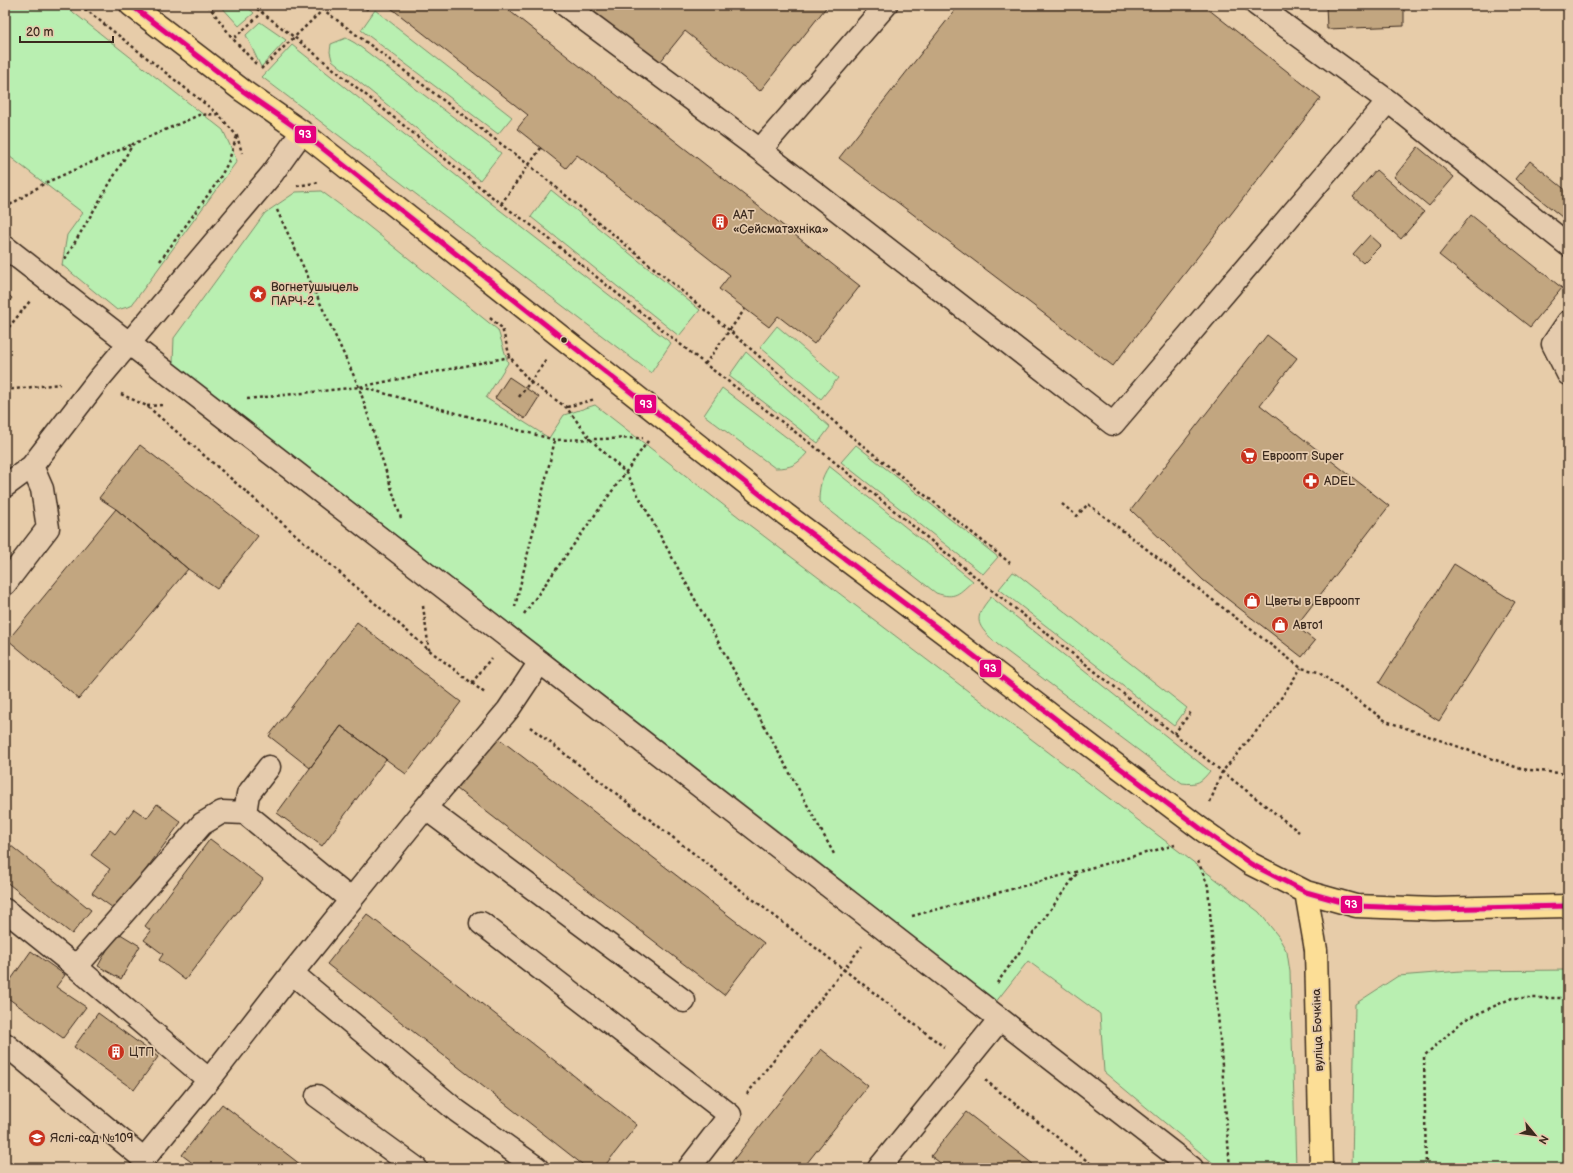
<svg xmlns="http://www.w3.org/2000/svg" width="1573" height="1173" viewBox="0 0 1573 1173" font-family="'Balsamiq Sans',sans-serif">
<style>
.green{fill:#b9efb1;stroke:#7a8c68}
.building{fill:#c2a680;stroke:#3b2a1e}
.lines{fill:none;stroke-linecap:round;stroke-linejoin:round}
.minor-casing{stroke:#3b2a1e;stroke-width:25}
.major-casing{stroke:#3b2a1e;stroke-width:25}
.path{stroke:#3b2a1e;stroke-width:2.5;stroke-dasharray:3 3;stroke-linecap:butt}
.minor{stroke:#e5cbad;stroke-width:22}
.major{stroke:#fcde96;stroke-width:22}
.bus-1-casing{stroke:#e5cbad;stroke-width:8}
.bus-1{stroke:#e5007d;stroke-width:5}
.bus-dot{fill:#3b2a1e;stroke:#e5cbad;stroke-width:1.5}
.labels{text-anchor:middle;dominant-baseline:central;stroke-width:3.5;stroke-linejoin:round;paint-order:stroke}
.poi-label{font-size:12px;fill:#3b2a1e;stroke:#e5cbad;text-anchor:start}
.street-label{font-size:12px;fill:#3b2a1e;stroke:#e5cbad}
.line-badge{stroke:#e5cbad;stroke-width:1.5}
.badge-label{font-size:11px;text-anchor:middle;font-weight:bold;fill:#fff}
</style>
<rect width="100%" height="100%" fill="#e7cca9"/>
<filter id="ink" filterUnits="userSpaceOnUse"><feTurbulence type="fractalNoise" baseFrequency=".025" numOctaves="2"/><feDisplacementMap in="SourceGraphic" scale="8" xChannelSelector="R" yChannelSelector="G"/><feConvolveMatrix kernelMatrix="1 2 1 2 8 2 1 2 1" color-interpolation-filters="sRGB"/></filter>
<g filter="url(#ink)">
<path class="green" d="M 5,5 L 64,5 L 223,130 L 237,161 L 131,306 L 117,310 L 62,265 L 67,235 L 83,213 L 5,153 Z
M 220,5 L 245,5 L 254,13 L 239,26 Z
M 375,10 L 512,117 L 498,134 L 361,30 Z
M 260,22 L 286,40 L 261,67 L 246,35 Z
M 346,38 L 355,43 L 501,153 L 480,180 L 332,60 L 330,52 L 331,44 Z
M 292,45 L 492,204 L 671,343 L 651,373 L 262,77 Z
M 551,190 L 700,310 L 679,336 L 531,217 Z
M 321,191 L 362,221 L 498,330 L 508,363 L 486,398 L 549,438 L 564,415 L 595,405 L 744,521 L 1259,912 L 1278,936 L 1287,952 L 1290,972 L 1296,1168 L 1219,1168 L 1104,1072 L 1100,1014 L 1028,961 L 995,1003 L 813,858 L 173,363 L 174,338 L 265,213 L 296,192 Z
M 777,326 L 838,378 L 821,399 L 760,347 Z
M 746,352 L 830,427 L 818,443 L 729,376 Z
M 722,388 L 807,453 C 797,465 791,468 775,468 L 704,415 Z
M 856,445 L 998,557 L 983,574 L 841,462 Z
M 829,466 L 973,581 C 959,593 956,600 936,593 L 819,502 C 819,488 821,478 829,466 Z
M 1013,572 L 1017,574 L 1187,708 L 1174,726 L 999,589 Z
M 991,597 L 1210,771 C 1201,782 1198,785 1182,783 L 997,644 C 978,626 971,620 991,597 Z
M 1568,970 L 1568,1168 L 1352,1168 L 1355,1004 L 1398,976 L 1461,971 Z"/>
<path class="building" d="M 360,5 L 371,5 L 367,10 Z
M 387,5 L 502,5 L 860,286 L 814,344 L 778,316 L 769,327 L 719,289 L 730,275 L 577,155 L 566,168 L 541,148 L 517,129 L 528,115 Z
M 578,5 L 828,5 L 760,91 L 685,31 L 656,67 Z
M 959,5 L 1203,5 L 1321,98 L 1113,366 L 839,158 Z
M 1326,5 L 1404,5 L 1404,26 L 1327,29 Z
M 1418,147 L 1454,177 L 1429,206 L 1394,177 Z
M 1530,161 L 1568,192 L 1568,222 L 1515,179 Z
M 1376,170 L 1424,212 L 1401,239 L 1353,197 Z
M 1471,215 L 1562,288 L 1530,327 L 1439,255 Z
M 1370,235 L 1381,245 L 1363,263 L 1353,254 Z
M 5,292 L 12,298 L 5,307 Z
M 1267,335 L 1297,358 L 1260,405 L 1389,506 L 1296,626 L 1315,641 L 1302,657 L 1203,580 L 1131,510 Z
M 509,377 L 539,397 L 525,419 L 495,398 Z
M 140,445 L 258,536 L 217,589 L 188,569 L 116,509 L 99,498 Z
M 116,509 L 188,569 L 79,699 L 8,640 Z
M 1454,564 L 1515,602 L 1439,721 L 1379,683 Z
M 357,622 L 461,702 L 406,774 L 341,726 L 310,768 L 269,736 Z
M 341,726 L 386,759 L 322,846 L 277,813 Z
M 497,737 L 764,943 L 724,995 L 457,789 Z
M 157,804 L 181,822 L 116,910 L 92,893 L 110,869 L 91,855 L 110,830 L 115,834 L 134,809 L 147,818 Z
M 210,839 L 263,879 L 185,980 L 159,960 L 163,954 L 144,940 L 151,931 L 145,926 Z
M 5,841 L 91,910 L 72,934 L 5,881 Z
M 367,914 L 637,1125 L 603,1168 L 587,1168 L 327,964 Z
M 5,924 L 11,928 L 5,935 Z
M 117,932 L 140,946 L 121,979 L 98,966 Z
M 31,951 L 65,975 L 56,987 L 86,1007 L 63,1038 L 5,996 L 5,988 Z
M 98,1013 L 158,1057 L 134,1090 L 74,1047 Z
M 821,1049 L 868,1086 L 803,1168 L 727,1168 Z
M 222,1104 L 305,1168 L 199,1168 L 182,1155 Z
M 966,1112 L 1038,1168 L 947,1168 L 931,1156 Z"/>
<g class="lines">
<g class="minor-casing">
<path id="minor" d="M 565,5 L 760,150 L 1113,424 L 1388,101
M 1257,5 L 1388,101 L 1568,245
M 760,150 L 886,5
M 5,247 L 1192,1168
M 1568,322 L 1553,344 L 1568,374
M 5,486 L 32,466 L 99,379 L 272,174 L 302,132
M 5,584 L 48,528 L 42,489 L 32,466
M 425,808 L 684,1001
M 245,813 L 248,794 L 269,767
M 5,910 L 76,967 L 209,1080
M 481,923 L 730,1115 L 689,1168
M 76,967 L 202,824 L 222,812 L 245,813 L 351,900
M 292,973 L 457,1111 L 537,1168
M 5,1044 L 144,1159 L 209,1080 L 292,973 L 425,808 L 508,710 L 540,662
M 317,1096 L 416,1168
M 879,1168 L 1000,1019"/>
</g>
<g class="major-casing">
<path id="major" d="M 131,5 L 243,91 L 302,132 L 785,514 L 952,639 L 1083,740 L 1201,829 L 1251,864 L 1306,892 L 1356,906 L 1434,909 L 1568,906
M 1306,892 L 1316,950 L 1321,1168"/>
</g>
<path class="path" d="M 80,5 L 218,114 L 237,136 L 242,153
M 208,5 L 233,39
M 252,5 L 294,37 L 501,204 L 538,230 L 705,364 L 827,456 L 989,588 L 1299,832
M 317,5 L 529,165 L 729,330 L 847,433 L 1010,563
M 256,64 L 233,39 L 262,13 L 268,5
M 261,69 L 328,5
M 297,186 L 320,182
M 501,204 L 541,148
M 5,208 L 45,183 L 133,144
M 277,210 L 359,387 L 401,518
M 65,259 L 133,144 L 199,115 L 218,114
M 160,261 L 218,181 L 228,163 L 237,136
M 490,318 L 502,328 L 510,357 L 530,382 L 566,407 L 591,440 L 626,473 L 834,854
M 5,332 L 30,301
M 705,364 L 745,309
M 361,387 L 555,440 L 643,438
M 5,390 L 60,384
M 121,394 L 147,406 L 429,650 L 486,694
M 519,397 L 547,359
M 247,399 L 359,387 L 510,357
M 147,406 L 164,405
M 567,407 L 595,399
M 1062,504 L 1077,516 L 1088,504 L 1301,668 L 1318,672 L 1386,721 L 1521,769 L 1568,774
M 423,606 L 429,650
M 515,607 L 555,440
M 524,614 L 648,441
M 472,683 L 491,658
M 530,727 L 944,1047
M 1174,734 L 1191,712
M 1210,802 L 1222,772 L 1269,716 L 1301,668
M 1198,861 L 1208,886 L 1230,1168
M 912,916 L 1175,845
M 997,983 L 1078,872
M 985,1080 L 1096,1168
M 747,1094 L 862,946
M 1426,1168 L 1424,1056 L 1464,1020 L 1512,998 L 1568,998"/>
<use href="#minor" class="minor"/>
<use href="#major" class="major"/>
<g class="bus-1-casing">
<path id="bus-1" d="M 131,5 L 243,91 L 302,132 L 785,514 L 952,639 L 1083,740 L 1201,829 L 1251,864 L 1306,892 L 1356,906 L 1434,909 L 1568,906"/>
</g>
<use href="#bus-1" class="bus-1"/>
</g>
</g>
<defs>
<g id="building-disc" transform="scale(0.9)"><circle r="9.5" fill="#c8321e" stroke="#e5cbad"/><path d="M-4-6H4V6H1V3H-1V6H-4ZM-2.5-4.3h1.7v1.8h-1.7ZM.8-4.3h1.7v1.8H.8ZM-2.5-1h1.7V.8h-1.7ZM.8-1h1.7V.8H.8Z" fill="#fff"/></g>
<g id="sight-disc" transform="scale(0.9)"><circle r="9.5" fill="#c8321e" stroke="#e5cbad"/><path d="M0-6L1.8-2.2L6-1.7L2.9 1.2L3.7 5.4L0 3.3L-3.7 5.4L-2.9 1.2L-6-1.7L-1.8-2.2Z" fill="#fff"/></g>
<g id="supermarket-disc" transform="scale(0.9)"><circle r="9.5" fill="#c8321e" stroke="#e5cbad"/><path d="M-6-5.5h2.5l.6 2H6L4.5 2H-2.5L-4.4-4H-6ZM-1.5 3.2a1.3 1.3 0 1 0 .1 0ZM3 3.2a1.3 1.3 0 1 0 .1 0Z" fill="#fff"/></g>
<g id="pharmacy-disc" transform="scale(0.9)"><circle r="9.5" fill="#c8321e" stroke="#e5cbad"/><path d="M-2-6h4v4h4v4h-4v4h-4v-4h-4v-4h4Z" fill="#fff"/></g>
<g id="shop-disc" transform="scale(0.9)"><circle r="9.5" fill="#c8321e" stroke="#e5cbad"/><path d="M-5-2.5h2.3a2.7 3.5 0 0 1 5.4 0H5L5.5 6h-11ZM-1.5-2.5h3a1.5 2.3 0 0 0-3 0Z" fill="#fff"/></g>
<g id="school-disc" transform="scale(0.9)"><circle r="9.5" fill="#c8321e" stroke="#e5cbad"/><path d="M0-5L7-2L0 1L-7-2ZM-4 1L0 2.5L4 1V4Q0 6-4 4Z" fill="#fff"/></g>
</defs>
<g fill-rule="evenodd">
<use href="#building-disc" x="720" y="222"/>
<use href="#sight-disc" x="258" y="294"/>
<use href="#supermarket-disc" x="1249" y="456"/>
<use href="#pharmacy-disc" x="1311" y="481"/>
<use href="#shop-disc" x="1252" y="601"/>
<use href="#shop-disc" x="1280" y="625"/>
<use href="#building-disc" x="116" y="1052"/>
<use href="#school-disc" x="37" y="1138"/>
</g>
<circle class="bus-dot" cx="564" cy="340" r="3.5"/>
<g class="labels">
<g class="poi-label">
<text x="733" y="215">ААТ<tspan x="733" dy="14">«Сейсматэхніка»</tspan></text>
<text x="271" y="287">Вогнетушыцель<tspan x="271" dy="14">ПАРЧ-2</tspan></text>
<text x="1262" y="456">Евроопт Super</text>
<text x="1324" y="481">ADEL</text>
<text x="1265" y="601">Цветы в Евроопт</text>
<text x="1293" y="625">Авто1</text>
<text x="129" y="1052">ЦТП</text>
<text x="50" y="1138">Яслі-сад №109</text>
</g>
<g class="street-label">
<text transform="translate(1318 1030) rotate(-92)">вуліца Бочкіна</text>
</g>
</g>
<g class="line-badge">
<rect x="294" y="125" width="23" height="19" rx="4" fill="#e5007d"/>
<rect x="634" y="394" width="23" height="20" rx="4" fill="#e5007d"/>
<rect x="979" y="659" width="23" height="19" rx="4" fill="#e5007d"/>
<rect x="1340" y="895" width="23" height="19" rx="4" fill="#e5007d"/>
</g>
<g class="badge-label">
<text x="305" y="138">93</text>
<text x="646" y="408">93</text>
<text x="990" y="672">93</text>
<text x="1351" y="908">93</text>
</g>
<rect width="1573" height="1173" fill="none" stroke="#e5cbad" stroke-width="20"/>
<rect x="10" y="10" width="1553" height="1153" fill="none" stroke="#3b2a1e" stroke-width="1.5" filter="url(#ink)"/>
<g transform="translate(1535 1135) rotate(119)" stroke="#e5cbad" stroke-width="3" paint-order="stroke">
<path d="M0-3L7 15L0 10L-7 15Z" fill="#3b2a1e"/>
<text y="-6" font-size="11" font-weight="bold" text-anchor="middle" fill="#3b2a1e">N</text>
</g>
<path d="M20 36v6h93v-6" fill="none" stroke="#3b2a1e" stroke-width="2"/>
<text x="26" y="36" font-size="12" fill="#3b2a1e" stroke="#e5cbad" stroke-width="3" paint-order="stroke">20 m</text>
</svg>
